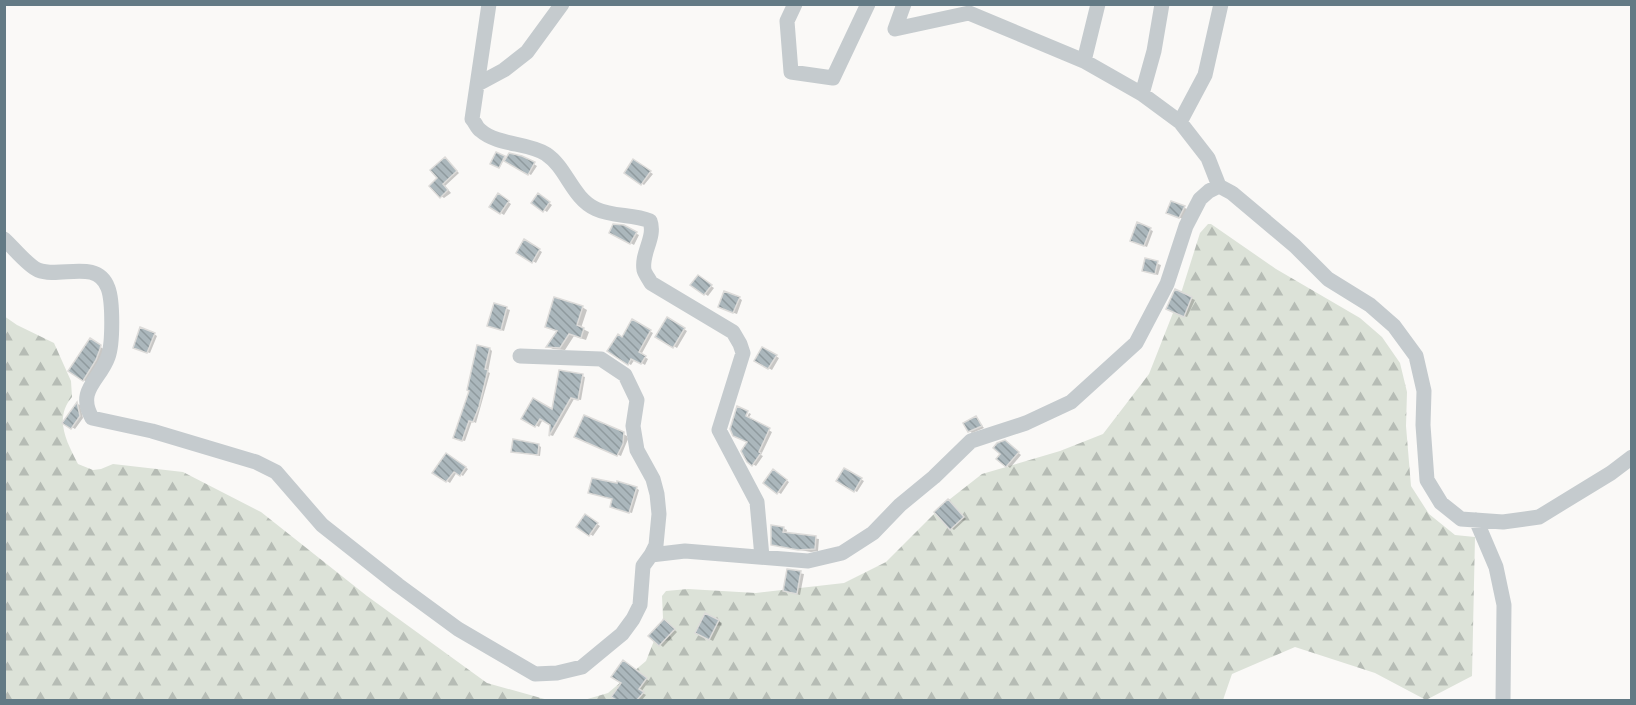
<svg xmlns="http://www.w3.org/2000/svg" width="1636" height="705" viewBox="0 0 1636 705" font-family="Overpass,sans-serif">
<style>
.forest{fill:url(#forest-firs)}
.shadow{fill:#0003}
.building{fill:url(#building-back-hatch);stroke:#dcdbd9;stroke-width:1.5}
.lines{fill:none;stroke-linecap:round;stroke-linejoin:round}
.minor{stroke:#c5cbce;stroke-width:15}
</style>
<defs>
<pattern id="forest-firs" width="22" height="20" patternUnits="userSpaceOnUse" patternTransform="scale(1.5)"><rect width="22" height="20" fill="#dce2d8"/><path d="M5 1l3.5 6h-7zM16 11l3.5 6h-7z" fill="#b6bcb5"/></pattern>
<pattern id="building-back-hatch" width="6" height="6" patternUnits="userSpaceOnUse" patternTransform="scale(1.5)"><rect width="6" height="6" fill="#abb7bc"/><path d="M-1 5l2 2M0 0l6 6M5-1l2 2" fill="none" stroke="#8f9a9e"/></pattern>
</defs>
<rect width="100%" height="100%" fill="#faf9f7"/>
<path class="forest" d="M 1208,224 L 1211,224 L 1276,269 L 1360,318 L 1382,337 L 1400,363 L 1407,392 L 1406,426 L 1411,486 L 1429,514 L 1455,535 L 1475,537 L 1472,676 L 1426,700 L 1375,673 L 1295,647 L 1232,674 L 1223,700 L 584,700 L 608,693 L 646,661 L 663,618 L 662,596 L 666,591 L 688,589 L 756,593 L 844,583 L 886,562 L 945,503 L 982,474 L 1060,451 L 1103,434 L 1149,374 L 1182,290 L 1200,233 Z
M 4,316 L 17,325 L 54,343 L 71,381 L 72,397 C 54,418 66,441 78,464 L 93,470 L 101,469 L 113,464 L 183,472 L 261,512 L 367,596 L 487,683 L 548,700 L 5,700 Z"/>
<path class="shadow" d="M 497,154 L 507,159 L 522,157 L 537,166 L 531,175 L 504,159 L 500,167 L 492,163 Z
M 445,159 L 459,173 L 445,186 L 451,193 L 444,198 L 441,196 L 439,178 Z
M 634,161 L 653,174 L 644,185 L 626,172 Z
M 499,195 L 511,204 L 504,215 L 491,207 Z
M 538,195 L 552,205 L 547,212 L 533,202 Z
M 1172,202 L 1187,209 L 1183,219 L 1171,214 Z
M 1138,224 L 1153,231 L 1147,247 L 1135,242 Z
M 623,227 L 639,235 L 634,245 L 611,232 Z
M 525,241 L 542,252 L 536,263 L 518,252 Z
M 1146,260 L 1161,265 L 1158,275 L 1147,272 Z
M 698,277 L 714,288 L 708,296 L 692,285 Z
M 1176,291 L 1195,300 L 1187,317 L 1170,310 Z
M 739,298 L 742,300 L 737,314 L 723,309 Z
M 495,305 L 510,310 L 504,331 L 492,327 Z
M 582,307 L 587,310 L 581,328 L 589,332 L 586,340 L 574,336 L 565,350 L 553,349 L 549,347 L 558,331 L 547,326 Z
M 668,319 L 687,331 L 677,348 L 657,336 Z
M 633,321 L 653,333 L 641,355 L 648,359 L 645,365 L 635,359 L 631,365 L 609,351 L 623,338 Z
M 154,334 L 157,336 L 150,353 L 138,349 Z
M 90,340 L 105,350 L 88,382 L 83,380 Z
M 490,349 L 492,351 L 488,372 L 490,373 L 476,423 L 472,421 L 465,441 L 457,439 L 471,391 Z
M 763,349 L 779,358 L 772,370 L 756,361 Z
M 582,376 L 585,377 L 581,400 L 574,399 L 553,436 L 550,435 L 551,424 L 543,419 L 539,427 L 523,418 L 554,412 Z
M 77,404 L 80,405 L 83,418 L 75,429 L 64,422 Z
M 749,413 L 751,414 L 748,419 L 772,432 L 761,455 L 763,456 L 756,466 L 748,461 L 749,441 L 744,424 Z
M 976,418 L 984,428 L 972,433 L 969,431 Z
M 623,434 L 627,436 L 628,439 L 621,456 L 579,438 Z
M 1008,444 L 1021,455 L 1010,468 L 998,458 Z
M 538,445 L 541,447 L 540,456 L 512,451 Z
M 447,455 L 468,469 L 463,476 L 457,472 L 450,483 L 435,473 Z
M 845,470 L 864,481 L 857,492 L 838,481 Z
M 773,471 L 789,482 L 781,494 L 778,492 Z
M 636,488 L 639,490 L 632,513 L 615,508 L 614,499 L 590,493 Z
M 951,503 L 966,519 L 954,530 L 951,528 Z
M 585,516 L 600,526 L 593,536 L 578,526 Z
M 783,528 L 787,530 L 786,534 L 819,539 L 818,551 L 811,552 L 772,545 Z
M 788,571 L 804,574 L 800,595 L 785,591 Z
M 706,615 L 722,623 L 713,641 L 697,633 Z
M 667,623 L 677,632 L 663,647 L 650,636 Z
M 626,663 L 649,681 L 641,692 L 646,695 L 642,700 L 618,700 L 613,696 L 623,683 Z"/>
<path class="building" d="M 496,152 L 505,156 L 499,168 L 490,164 Z
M 509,153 L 522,156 L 535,162 L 528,175 L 504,161 Z
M 445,157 L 457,171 L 443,184 L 448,190 L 440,198 L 429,186 L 437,178 L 430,170 Z
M 633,159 L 651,171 L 641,185 L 624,173 Z
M 498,193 L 509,201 L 500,214 L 489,207 Z
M 538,193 L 550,202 L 543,212 L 531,203 Z
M 1171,201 L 1185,206 L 1179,218 L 1166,213 Z
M 1137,222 L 1151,228 L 1144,246 L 1130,241 Z
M 613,224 L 624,225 L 637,232 L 630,244 L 609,233 Z
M 524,239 L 540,249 L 532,263 L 516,253 Z
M 1145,258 L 1158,261 L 1155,274 L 1142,271 Z
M 698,275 L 712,285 L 704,295 L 690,285 Z
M 1175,289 L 1192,297 L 1184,317 L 1166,309 Z
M 724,291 L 740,297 L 733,313 L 718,307 Z
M 554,297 L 583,306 L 577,325 L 584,328 L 581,338 L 569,334 L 560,348 L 546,347 L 557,331 L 545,327 Z
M 494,303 L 507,307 L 501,330 L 487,326 Z
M 667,317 L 685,328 L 673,348 L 655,337 Z
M 632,319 L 651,330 L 639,352 L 646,356 L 641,364 L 631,359 L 628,365 L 607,351 L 618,334 L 622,337 Z
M 140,327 L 155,333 L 147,353 L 133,348 Z
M 90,338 L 101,345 L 100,349 L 96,360 L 83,381 L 68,371 Z
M 477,345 L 490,348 L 485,369 L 488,370 L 479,407 L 473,422 L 469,421 L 462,441 L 453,438 L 469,391 L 467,390 Z
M 762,347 L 777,355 L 768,369 L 754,361 Z
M 559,370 L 583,374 L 578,400 L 571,398 L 549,436 L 550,425 L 540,419 L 535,427 L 521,419 L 533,398 L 552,409 Z
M 77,402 L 80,416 L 71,429 L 62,423 Z
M 737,406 L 748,411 L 746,416 L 770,428 L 759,452 L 761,453 L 752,466 L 747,462 L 741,451 L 747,442 L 733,436 L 730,429 Z
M 584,415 L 624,432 L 623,444 L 617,456 L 574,437 Z
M 976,416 L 982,426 L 968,432 L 963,423 Z
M 513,439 L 539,444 L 538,455 L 511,452 Z
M 1005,440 L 1019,452 L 1006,467 L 996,459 L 1000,454 L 993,448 L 997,443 Z
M 446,453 L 466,467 L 460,476 L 454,472 L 446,482 L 432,473 Z
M 844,468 L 862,478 L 854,492 L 836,481 Z
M 773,469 L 787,480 L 777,494 L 763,483 Z
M 592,478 L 617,483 L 617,481 L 637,487 L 629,513 L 610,507 L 612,499 L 588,493 Z
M 948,499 L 964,517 L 950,530 L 934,512 Z
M 585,514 L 598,523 L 589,536 L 576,527 Z
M 771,525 L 784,527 L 783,532 L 816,536 L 815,549 L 798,550 L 771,545 Z
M 787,569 L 801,571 L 797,594 L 783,591 Z
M 705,613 L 719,620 L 709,640 L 695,633 Z
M 664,619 L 675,629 L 659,646 L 648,636 Z
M 623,660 L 647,678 L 639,689 L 644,692 L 637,700 L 616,700 L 611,697 L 621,683 L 611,677 Z"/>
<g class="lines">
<path class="minor" d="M 489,4 L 472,119 C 475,122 477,128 480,130 C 498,146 527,142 546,154 C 567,168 572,198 596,209 C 613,217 633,214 650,221 C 656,237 641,253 644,270 C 645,274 649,279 651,283 L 733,332 L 740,344 L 743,353 L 719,430 L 757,502 L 762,557
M 795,4 L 787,21 L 791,72 L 833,78 L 868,4
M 895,29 L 969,13 L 1084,61 L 1142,94 L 1180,122 L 1208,158 L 1219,186
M 895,29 L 904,4
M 1084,61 L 1098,4
M 478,84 L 504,70 L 527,52 L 562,4
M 1142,94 L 1154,51 L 1162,4
M 1180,122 L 1205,75 L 1221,4
M 4,239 C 13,247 28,266 38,270 C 60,279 97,258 108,288 C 113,301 113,344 108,357 C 100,380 76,390 92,418 L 152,431 L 256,462 L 276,472 L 322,525 L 398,585 L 458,629 L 535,674 L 557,673 L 582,667 L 622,634 L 633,619 L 640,605 L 643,566 L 651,555 L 685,551 L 808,561 L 842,553 L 873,533 L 900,505 L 934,477 L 971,441 L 1026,423 L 1071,402 L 1136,343 L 1167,284 L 1186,226 L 1200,199 L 1209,191 L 1219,186 L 1232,193 L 1295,246 L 1328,279 L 1370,305 L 1394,326 L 1416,356 L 1424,391 L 1423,425 L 1427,480 L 1441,503 L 1461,519 L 1503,522 L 1539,517 L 1611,473 L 1632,457
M 520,356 L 601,359 L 625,375 L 637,400 L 633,426 L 637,450 L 653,479 L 657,494 L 659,514 L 656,545 L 651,555
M 1476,520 L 1496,567 L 1504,605 L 1503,700"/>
</g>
<rect width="1636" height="705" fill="none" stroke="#637a85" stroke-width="12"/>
</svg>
